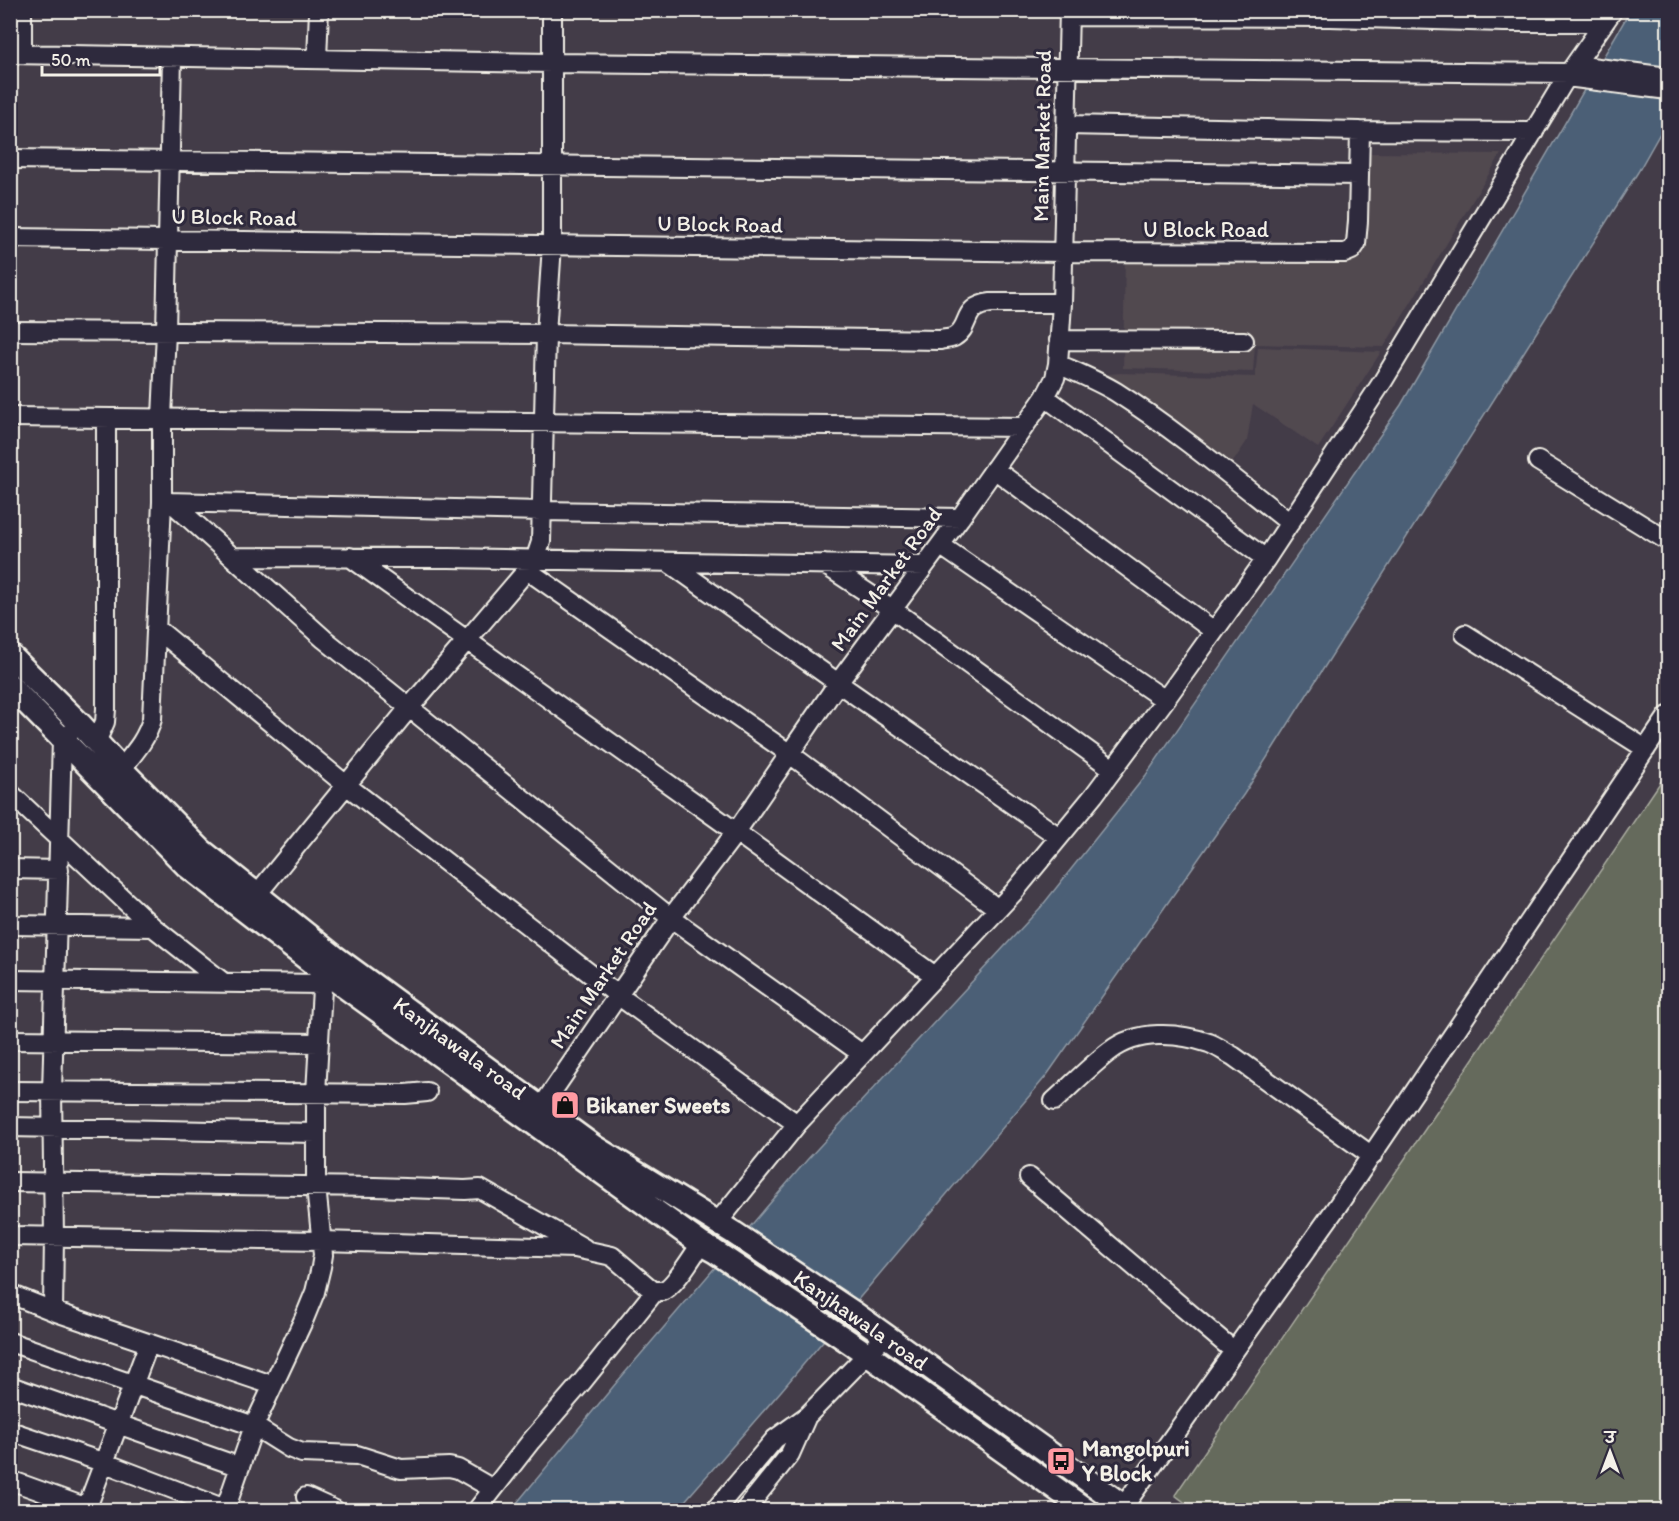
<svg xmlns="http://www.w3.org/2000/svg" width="1679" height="1521" viewBox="0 0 1679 1521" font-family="Itim,'Playpen Sans Deva',sans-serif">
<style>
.built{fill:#514850}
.green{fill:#656a5c;stroke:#acaea2;stroke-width:1.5}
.water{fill:#4b5f76;stroke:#8f99a4;stroke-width:1.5}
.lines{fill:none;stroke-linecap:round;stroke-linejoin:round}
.minor-casing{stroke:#f4f1e8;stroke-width:22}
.major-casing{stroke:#f4f1e8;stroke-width:27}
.minor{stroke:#2f2a3d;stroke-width:18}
.major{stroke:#2f2a3d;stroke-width:22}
.labels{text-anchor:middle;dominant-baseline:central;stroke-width:6;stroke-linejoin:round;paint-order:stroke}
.street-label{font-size:22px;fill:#f4f1e8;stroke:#2f2a3d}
.poi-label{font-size:22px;font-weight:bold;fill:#f4f1e8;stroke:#2f2a3d;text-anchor:start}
</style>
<rect width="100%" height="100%" fill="#433c48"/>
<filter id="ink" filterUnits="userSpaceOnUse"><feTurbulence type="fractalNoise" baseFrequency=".0167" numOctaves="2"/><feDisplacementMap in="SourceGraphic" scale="12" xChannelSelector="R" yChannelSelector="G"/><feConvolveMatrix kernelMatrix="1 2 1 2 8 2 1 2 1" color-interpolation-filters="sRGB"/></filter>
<g filter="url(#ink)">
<path class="built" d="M 1365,153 L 1501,154 L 1384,347 L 1255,344 L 1253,372 L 1123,368 L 1125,257 L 1362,259 Z
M 1258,347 L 1381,352 L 1318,448 L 1253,404 L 1247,441 L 1227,471 L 1106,389 L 1108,374 L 1121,373 L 1255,377 Z"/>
<path class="green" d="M 1668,771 L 1668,1510 L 1195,1510 L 1175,1495 L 1445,1100 Z"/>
<path class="water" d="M 1630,11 L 1668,11 L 1668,119 L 1638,172 L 1244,794 L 1047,1075 L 781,1391 L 677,1510 L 511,1510 L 617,1382 L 807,1160 L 1041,907 L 1146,775 L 1401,405 Z"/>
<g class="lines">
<g class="minor-casing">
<path id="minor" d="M 1069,16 L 1330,17 L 1504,22 L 1605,22
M 10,54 L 552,63 L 1569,73
M 22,54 L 22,10
M 317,59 L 319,10
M 1575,65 L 1668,77
M 1567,77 L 1668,90
M 1066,125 L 1360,131 L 1534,132
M 10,159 L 1359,175
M 10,238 L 1063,252 L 1345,253 L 1352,250 L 1356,244 L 1358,221 L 1360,131
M 10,331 L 546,334 L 940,340 C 944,339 950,339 954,337 C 973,325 960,307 991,303 L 1062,303
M 1059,340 L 1244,341
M 1058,364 C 1078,373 1098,381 1116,392 C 1177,431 1233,478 1290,523
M 1045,397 L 1266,559
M 10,417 L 1024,427
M 1538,461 L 1668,541
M 994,469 L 1214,631
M 167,502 L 541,511 L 960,518
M 171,502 L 324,639 L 671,918 L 862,1054
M 940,545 L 1165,700
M 233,557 L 449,558 L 924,566
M 350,557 L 736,832 L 935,976
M 668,562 L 838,683 L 1059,837
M 824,564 L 892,609 L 1113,769
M 527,570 L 790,754 L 998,909
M 156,628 L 346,785 L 619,996 L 797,1124
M 1465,634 L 1646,749
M 96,742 L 105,722 L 106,709 L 106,418
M 121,769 C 134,753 147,739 152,719 L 162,502 L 162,417 L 166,332 L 172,57
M 10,793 L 153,927 L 224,983
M 10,869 L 59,870
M 249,904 L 409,708 L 527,570 L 535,560 L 541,542 L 546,334 L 552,245 L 552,10
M 10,925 L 153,927
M 10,980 L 321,984
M 10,1040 L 319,1043
M 10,1091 L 405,1094 L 427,1092
M 1054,1101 C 1072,1085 1090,1066 1110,1051 C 1137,1030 1177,1032 1209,1043 C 1217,1046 1225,1052 1233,1056 L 1372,1156
M 534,1118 L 671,918 L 736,832 L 838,683 L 960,518 L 1045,397 L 1055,378 L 1058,364 L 1062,303 L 1069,10
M 10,1127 L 316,1133
M 1029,1177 L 1234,1351
M 10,1182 L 375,1187 L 465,1190 L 480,1189 L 584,1248
M 718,1222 L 797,1124 L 1014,892 L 1094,795 L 1165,700 L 1266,559 L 1383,381 L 1569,73 L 1613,10
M 10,1236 L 321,1241 L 575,1248 L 612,1256 L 652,1290 C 654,1291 660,1291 662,1291 C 674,1288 693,1255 701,1244
M 10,1294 L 53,1311 L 272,1385
M 53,1311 L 54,1237 L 52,1092 L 62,740 L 69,734
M 10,1342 L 254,1426 L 289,1448 L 302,1453 L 357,1455 L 401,1469 L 449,1467 L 458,1469 L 493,1489
M 10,1386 L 240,1467
M 10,1431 L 105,1463 L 225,1509
M 10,1480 L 93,1510
M 306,1497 L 335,1510
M 86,1510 L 149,1343
M 225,1510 L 254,1426 L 304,1319 L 315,1292 L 321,1267 L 323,1255 L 316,1186 L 316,1093 L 323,971
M 477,1510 L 531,1441 L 582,1382 L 655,1291
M 715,1510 L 775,1439 L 807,1416 L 885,1336
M 745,1510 L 790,1454 L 806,1418
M 1121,1510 L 1336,1208 L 1668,716"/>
</g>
<g class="major-casing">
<path id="major" d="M 10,655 L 80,724 L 121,769 L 201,850 L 335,957 L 593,1146 L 734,1233 L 854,1313 L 1129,1510
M 10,686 L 187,866 L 323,971 L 701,1244 L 714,1251 L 867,1354 L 1086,1510"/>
</g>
<use href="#minor" class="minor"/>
<use href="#major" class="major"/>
</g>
</g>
<defs>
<g id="shop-square" transform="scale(1.5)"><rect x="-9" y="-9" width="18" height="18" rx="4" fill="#ff9aa2" stroke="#2f2a3d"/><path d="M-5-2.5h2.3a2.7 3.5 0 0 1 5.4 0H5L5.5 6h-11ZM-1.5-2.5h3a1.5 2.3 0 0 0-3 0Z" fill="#111"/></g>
<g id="bus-square" transform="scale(1.5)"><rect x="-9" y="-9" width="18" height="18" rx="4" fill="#ff9aa2" stroke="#2f2a3d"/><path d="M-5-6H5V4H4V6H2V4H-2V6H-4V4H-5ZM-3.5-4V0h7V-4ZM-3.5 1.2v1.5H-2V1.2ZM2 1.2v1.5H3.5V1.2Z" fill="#111"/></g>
</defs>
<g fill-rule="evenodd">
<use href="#shop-square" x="565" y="1105"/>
<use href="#bus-square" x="1061" y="1461"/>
</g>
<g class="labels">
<g class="street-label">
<text transform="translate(1042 136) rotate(-89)">Main Market Road</text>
<text transform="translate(234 217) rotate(1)">U Block Road</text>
<text transform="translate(720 224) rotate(1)">U Block Road</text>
<text x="1206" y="229">U Block Road</text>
<text transform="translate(886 579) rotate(-54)">Main Market Road</text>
<text transform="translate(603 975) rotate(-56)">Main Market Road</text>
<text transform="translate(460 1048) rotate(36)">Kanjhawala road</text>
<text transform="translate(861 1320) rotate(35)">Kanjhawala road</text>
</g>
<g class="poi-label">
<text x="586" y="1105">Bikaner Sweets</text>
<text x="1082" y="1448">Mangolpuri<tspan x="1082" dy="25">Y Block</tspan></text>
</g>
</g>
<rect width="1679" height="1521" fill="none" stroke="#2f2a3d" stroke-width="36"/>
<rect x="18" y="18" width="1643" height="1485" fill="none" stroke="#f4f1e8" stroke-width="2" filter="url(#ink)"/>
<g transform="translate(1610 1452)" stroke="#2f2a3d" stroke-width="4.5" paint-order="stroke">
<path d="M0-4.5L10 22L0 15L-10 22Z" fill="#f4f1e8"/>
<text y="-9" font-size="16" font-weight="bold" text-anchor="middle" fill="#f4f1e8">उ</text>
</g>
<path d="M42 66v9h118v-9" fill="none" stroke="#f4f1e8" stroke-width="3"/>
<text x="51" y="66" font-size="18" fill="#f4f1e8" stroke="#2f2a3d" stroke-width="4.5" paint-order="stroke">50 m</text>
</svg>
